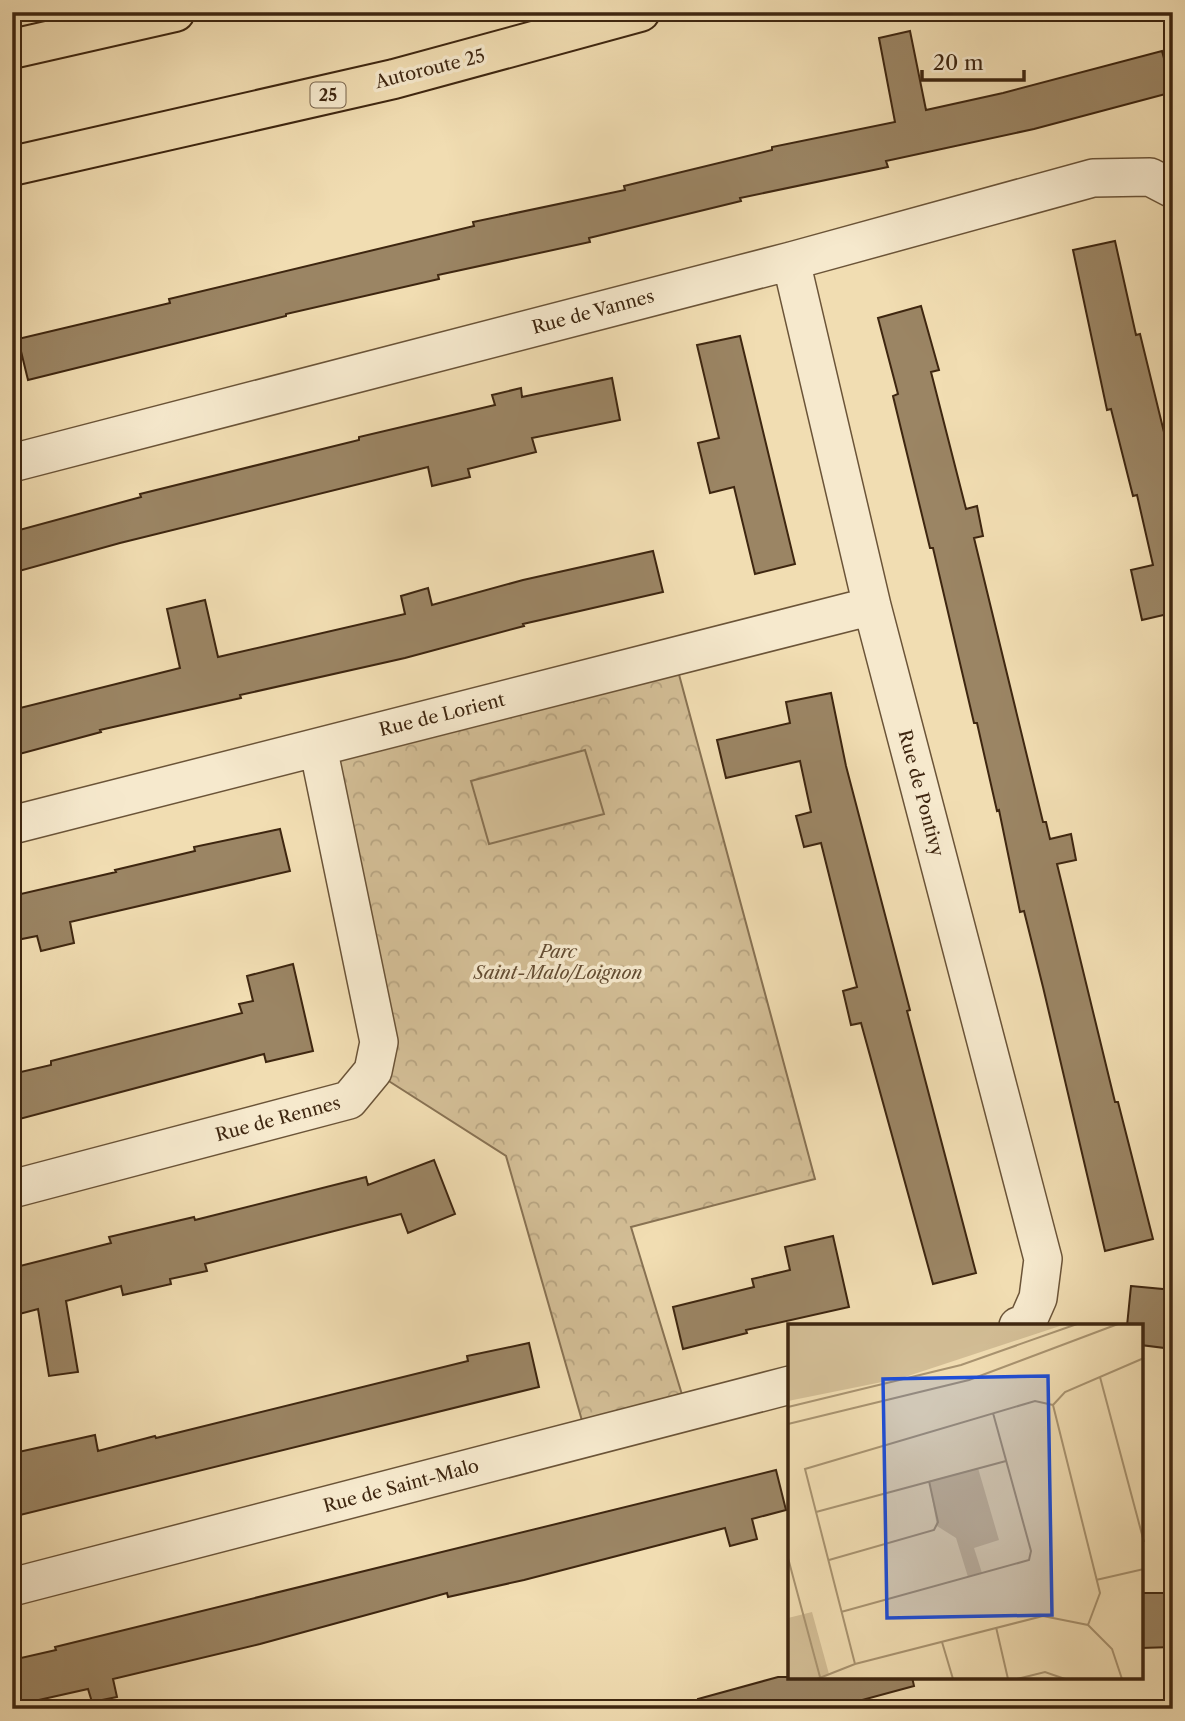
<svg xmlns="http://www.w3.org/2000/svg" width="1185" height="1721" viewBox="0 0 1185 1721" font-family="'Libre Caslon Text',serif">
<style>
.forest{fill:url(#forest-crowns);stroke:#887253;stroke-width:2}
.pitch{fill:#d3be96;stroke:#887253;stroke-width:2}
.building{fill:#9b8564;stroke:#3e2610;stroke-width:2}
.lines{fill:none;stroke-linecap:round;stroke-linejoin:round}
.street-casing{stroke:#6b5438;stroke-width:40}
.highway-casing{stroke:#3e2610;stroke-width:42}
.street{stroke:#f6e9cd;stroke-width:37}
.highway{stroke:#f1ddb2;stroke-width:38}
.labels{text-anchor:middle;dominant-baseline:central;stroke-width:7;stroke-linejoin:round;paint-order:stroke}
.shield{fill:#f6e9cd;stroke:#756049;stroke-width:2}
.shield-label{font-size:16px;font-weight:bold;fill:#3e2610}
.street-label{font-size:18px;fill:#3e2610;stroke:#f6e9cd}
.park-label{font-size:18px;font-style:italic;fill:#634c32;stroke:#f6e9cd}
.inset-road{fill:none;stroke:#a99471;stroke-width:2}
.view{fill:#1d4ed8;fill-opacity:0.15;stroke:#1d4ed8;stroke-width:3.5}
.inset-edge{fill:none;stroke:#3e2610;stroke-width:3.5}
</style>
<defs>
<pattern id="forest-crowns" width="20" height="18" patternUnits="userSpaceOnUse" patternTransform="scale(1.75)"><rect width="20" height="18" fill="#d3be96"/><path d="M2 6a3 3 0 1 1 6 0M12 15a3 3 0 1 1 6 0" fill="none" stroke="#b6a380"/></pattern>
</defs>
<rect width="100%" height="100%" fill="#f1ddb2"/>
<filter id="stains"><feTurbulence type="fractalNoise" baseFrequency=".00286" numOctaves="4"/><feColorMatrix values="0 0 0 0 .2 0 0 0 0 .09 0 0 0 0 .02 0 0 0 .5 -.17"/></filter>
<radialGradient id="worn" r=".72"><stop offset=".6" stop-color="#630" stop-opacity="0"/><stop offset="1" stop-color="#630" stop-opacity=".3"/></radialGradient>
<path class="forest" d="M 674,656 L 815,1179 L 631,1227 L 687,1411 L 587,1438 L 506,1156 L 373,1071 L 318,747 Z"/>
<path class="pitch" d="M 585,750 L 604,814 L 489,844 L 471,781 Z"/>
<path class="building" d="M 910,31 L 926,110 L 1003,93 L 1162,51 L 1173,92 L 1034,129 L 886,161 L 888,167 L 740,198 L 741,201 L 589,238 L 590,242 L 438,275 L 439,279 L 286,314 L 286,316 L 28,380 L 18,339 L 170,303 L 169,299 L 474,226 L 473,222 L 625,190 L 624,186 L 772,150 L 772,147 L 895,122 L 879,38 Z
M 1115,241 L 1136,335 L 1140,334 L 1173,469 L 1173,602 L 1169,602 L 1172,613 L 1142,620 L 1131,570 L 1153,565 L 1137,495 L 1133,496 L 1111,409 L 1107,410 L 1073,250 Z
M 921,306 L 939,370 L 931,372 L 966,509 L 977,506 L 983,536 L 974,538 L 1043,822 L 1046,822 L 1050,839 L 1071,834 L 1076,860 L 1057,864 L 1115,1102 L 1118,1102 L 1153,1239 L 1105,1251 L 1043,987 L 1024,911 L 1020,912 L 999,810 L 997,811 L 977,723 L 974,723 L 933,548 L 930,548 L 893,396 L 898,394 L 878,318 Z
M 740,336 L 795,564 L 755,574 L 734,487 L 710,493 L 698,443 L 719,438 L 697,345 Z
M 612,378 L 620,420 L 532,438 L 536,452 L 468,469 L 470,477 L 432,486 L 428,467 L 120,543 L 12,573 L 12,532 L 141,497 L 140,494 L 359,440 L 359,437 L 495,405 L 492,395 L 521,388 L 522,397 Z
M 653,551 L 663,592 L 523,624 L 524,626 L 405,658 L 240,695 L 241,698 L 100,730 L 101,732 L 12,756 L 12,710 L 180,668 L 167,609 L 205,600 L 218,657 L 405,614 L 401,596 L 428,588 L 432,605 L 523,580 Z
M 831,693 L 846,766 L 910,1010 L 907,1011 L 976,1273 L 933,1284 L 861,1023 L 851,1025 L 843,991 L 857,987 L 821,843 L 804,847 L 796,816 L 811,812 L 800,761 L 726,778 L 717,740 L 790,723 L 786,702 Z
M 280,829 L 290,871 L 70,922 L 74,943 L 41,951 L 37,936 L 12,941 L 12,896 L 116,872 L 115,870 L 195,851 L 194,847 Z
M 293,964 L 313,1051 L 266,1062 L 264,1054 L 12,1121 L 12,1074 L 51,1065 L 51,1061 L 242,1013 L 239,1004 L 253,1001 L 247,976 Z
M 434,1160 L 455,1214 L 408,1233 L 401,1214 L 205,1264 L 207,1271 L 170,1279 L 171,1284 L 123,1295 L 121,1286 L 66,1301 L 78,1372 L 49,1376 L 38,1309 L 12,1316 L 12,1268 L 111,1243 L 109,1237 L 194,1217 L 195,1220 L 366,1177 L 368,1185 Z
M 833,1236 L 849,1307 L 746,1330 L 747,1333 L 683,1349 L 673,1307 L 754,1287 L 752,1279 L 790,1270 L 785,1247 Z
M 1131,1286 L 1173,1290 L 1173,1349 L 1141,1345 L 1141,1326 L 1127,1326 Z
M 529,1343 L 539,1387 L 12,1517 L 12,1474 L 18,1473 L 14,1453 L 95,1435 L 98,1451 L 155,1436 L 156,1438 L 468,1361 L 467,1356 Z
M 776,1470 L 786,1510 L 752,1519 L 757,1539 L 730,1546 L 725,1528 L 524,1580 L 448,1597 L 447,1593 L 260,1644 L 113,1679 L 117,1697 L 92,1702 L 88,1689 L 12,1706 L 12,1660 L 56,1650 L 55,1647 Z
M 1141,1593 L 1173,1593 L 1173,1647 L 1141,1648 Z
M 778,1677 L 912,1677 L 914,1686 L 829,1709 L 700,1709 L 698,1699 Z"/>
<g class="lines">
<g class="street-casing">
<path id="street" d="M 791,261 L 872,606 L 1043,1259 L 1038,1298 L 1027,1323 L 1018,1326
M 12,463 L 791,261 L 1093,178 L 1150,177 L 1173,189
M 12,825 L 872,606
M 12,1189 L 349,1100 L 373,1071 L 379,1042 L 318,747
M 12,1587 L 790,1385"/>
</g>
<g class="highway-casing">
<path id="highway" d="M 12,49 L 175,12
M 12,166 L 394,79 L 640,12"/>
</g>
<use href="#street" class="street"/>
<use href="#highway" class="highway"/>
</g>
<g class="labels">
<rect class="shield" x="310.5" y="82.5" width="35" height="25" rx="5"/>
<g class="shield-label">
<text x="328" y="95">25</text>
</g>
<g class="street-label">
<text transform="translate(430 69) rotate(-14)">Autoroute 25</text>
<text transform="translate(593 312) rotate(-15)">Rue de Vannes</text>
<text transform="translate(442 715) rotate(-14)">Rue de Lorient</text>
<text transform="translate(921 793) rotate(75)">Rue de Pontivy</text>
<text transform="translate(278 1119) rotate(-15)">Rue de Rennes</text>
<text transform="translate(401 1486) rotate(-15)">Rue de Saint-Malo</text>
</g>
<g class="park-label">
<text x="558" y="952">Parc<tspan x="558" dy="21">Saint-Malo/Loignon</tspan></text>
</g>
</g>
<g transform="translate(788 1324)">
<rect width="355" height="355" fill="#f1ddb2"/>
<path d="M 0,0 L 278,0 L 114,54 L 0,77 ZM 190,144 L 211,216 L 186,224 L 194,249 L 180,253 L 168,214 L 149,202 L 141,157 ZM 24,288 L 41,350 L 29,355 L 0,355 L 0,294 Z" fill="#d3be96"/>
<path d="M 0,314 L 20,330 L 26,345 L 4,355 L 0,355 Z" fill="#d3be96"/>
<path class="inset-road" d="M 312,53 L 356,218M 265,81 L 312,269 L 300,301M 265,81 L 277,68 L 356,34M 0,83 L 173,41 L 289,0M 0,100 L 181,56 L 330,0M 28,188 L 218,137M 0,234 L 32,353M 41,236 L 146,206 L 150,198 L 141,157M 308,256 L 356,245M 53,288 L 241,236 L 243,227 L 205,89M 208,303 L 220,355M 154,318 L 165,355M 67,340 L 17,145 L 247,77 L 265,81M 29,355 L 67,340 L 255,292 L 300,301 L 324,325 L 334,355M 229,355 L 257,348 L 277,355"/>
<path class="view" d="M 260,52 L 264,291 L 99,294 L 95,55 Z"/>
<rect width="355" height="355" class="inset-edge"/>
</g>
<rect width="1185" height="1721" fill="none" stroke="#f1ddb2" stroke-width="42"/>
<rect x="14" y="14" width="1157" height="1693" fill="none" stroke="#3e2610" stroke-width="3.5"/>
<rect x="21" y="21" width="1143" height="1679" fill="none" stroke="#3e2610" stroke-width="2"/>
<path d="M922 70v10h102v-10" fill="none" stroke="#3e2610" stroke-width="3.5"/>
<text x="933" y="70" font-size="21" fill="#3e2610" stroke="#f6e9cd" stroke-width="5" paint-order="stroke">20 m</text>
<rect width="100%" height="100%" filter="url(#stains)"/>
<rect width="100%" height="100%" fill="url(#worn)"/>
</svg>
